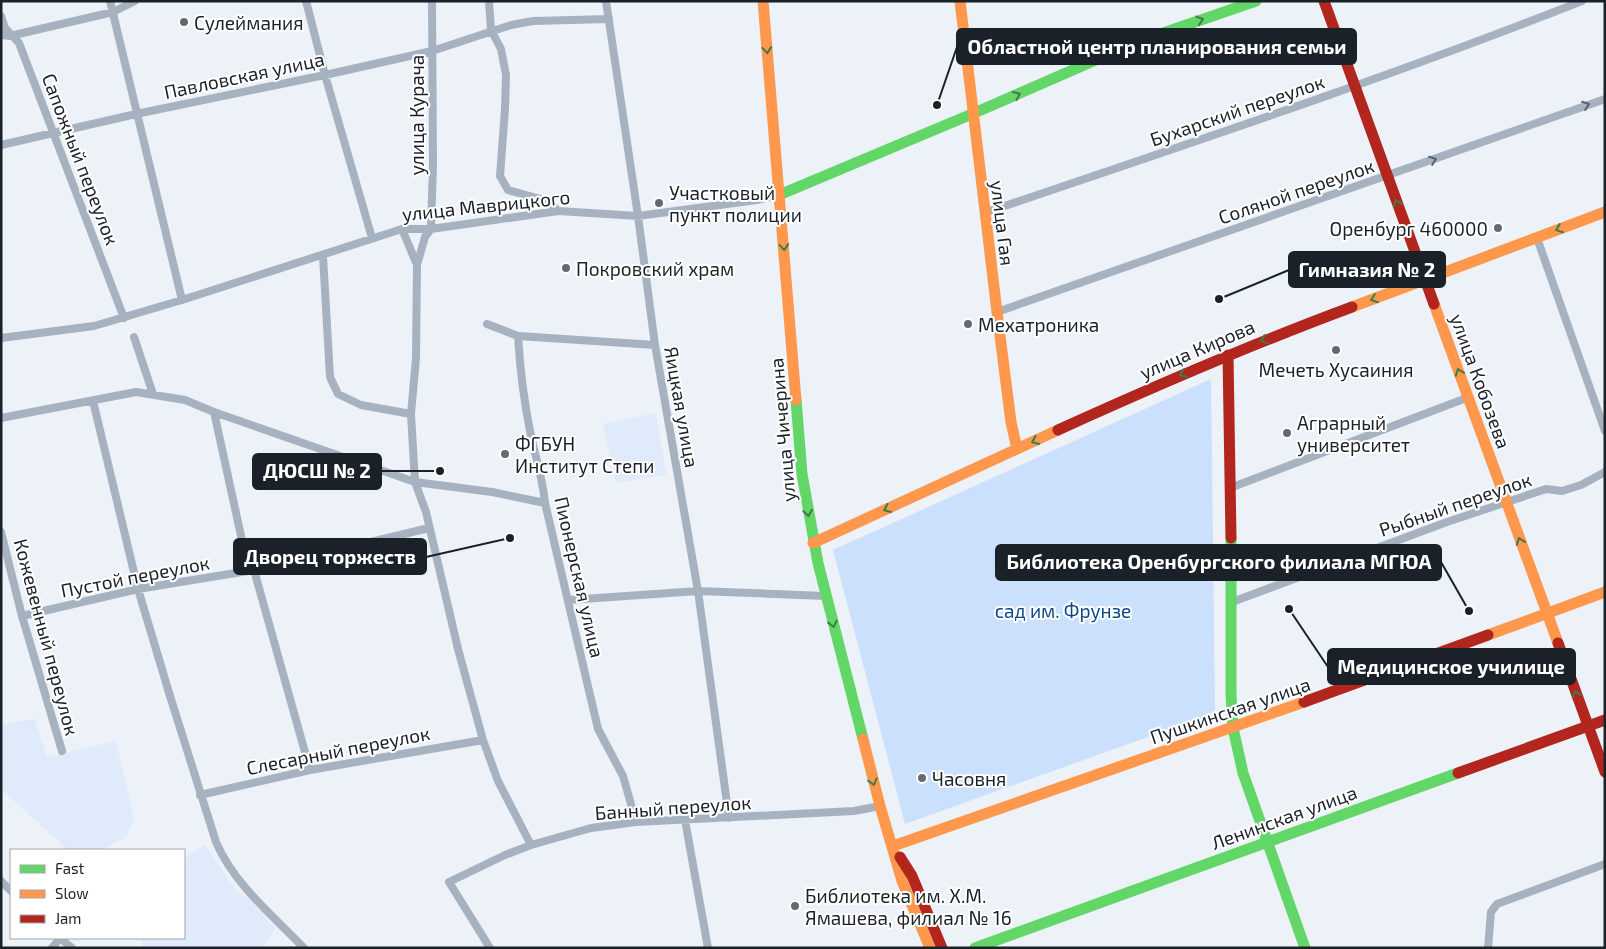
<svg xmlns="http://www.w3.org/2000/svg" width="1606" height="949" viewBox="0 0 1606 949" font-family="'Exo 2',sans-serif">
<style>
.built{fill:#dfebfb}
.green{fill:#cbe0fc}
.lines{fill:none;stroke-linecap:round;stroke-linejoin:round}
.street{stroke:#a7b2c1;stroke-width:8}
.fast{stroke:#63d668;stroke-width:11}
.slow{stroke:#ff974d;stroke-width:11}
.jam{stroke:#b3261e;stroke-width:11}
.oneway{stroke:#3e7c48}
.oneway2{stroke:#59626d}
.poi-dot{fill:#646a72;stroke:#fff;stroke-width:2}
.labels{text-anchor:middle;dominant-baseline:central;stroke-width:4;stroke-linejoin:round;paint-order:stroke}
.poi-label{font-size:19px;fill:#1a2129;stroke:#fff;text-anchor:start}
.street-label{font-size:19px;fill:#1a2129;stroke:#fff}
.park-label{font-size:19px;fill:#0b488a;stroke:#fff}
.leader{fill:none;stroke:#1a2129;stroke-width:2}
.callout-dot{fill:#1a2129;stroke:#fff;stroke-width:2}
.callout{fill:#1a2129;stroke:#1a2129;stroke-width:2}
.callout-label{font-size:20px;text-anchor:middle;font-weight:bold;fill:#fff}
</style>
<rect width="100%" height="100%" fill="#edf2f9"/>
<path class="built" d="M 656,413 L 666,475 L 616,483 L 603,424 Z
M 35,719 L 47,757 L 116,741 L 134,819 L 126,837 L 101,850 L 68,850 L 1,789 L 1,725 Z
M 205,845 L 238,893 L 248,898 L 275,928 L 263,948 L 144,948 L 140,938 L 184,938 L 184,858 Z"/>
<path class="green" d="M 1211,379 L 1215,713 L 905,824 L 833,550 Z"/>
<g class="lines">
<path class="street" d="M 110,1 L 182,300
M 306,1 L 325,75 L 372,238
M 432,1 L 433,165 L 431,229 L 425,237 L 417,265 L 416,358 L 411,414 L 415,482 L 426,512 L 458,649 L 483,740 L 498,781 L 531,845
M 489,1 L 491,30 L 501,49 L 506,75 L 505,109 L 500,176 L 508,190 L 548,201 L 558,211
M 606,1 L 638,216 L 655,345 L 698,591 L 729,818
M 1,16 L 5,28 L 19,43 L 124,318
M 1,35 L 10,36 L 113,12 L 135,1
M 1,145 L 136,114 L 325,75 L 432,51 L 511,25 L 533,21 L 609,19
M 984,213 C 1184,145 1385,79 1582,1
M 402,229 L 417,265
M 1537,238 L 1605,431
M 323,256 L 330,377 L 338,394 L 361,405 L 411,414
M 997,312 L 1605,99
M 487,324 L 518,336 C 520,370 524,402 531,436 C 536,459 543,480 545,503 L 598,729 L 623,776 L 636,822
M 518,336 L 655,345
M 134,337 L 153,394
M 1,338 L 94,326 L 182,300 L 402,229 L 431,229 L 558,211 L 638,216 L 757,200 L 779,195
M 93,401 L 138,589 L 170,696 L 216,842 C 234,884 272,915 304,948
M 214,412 L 243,545
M 1,418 L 136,392 L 185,400 L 214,412 L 415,482 L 492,492 L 545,503
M 1230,488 L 1469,397
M 1,532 L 22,616 L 62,751
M 254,570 L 310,770
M 569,600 L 698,591 L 825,596
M 1232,602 L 1447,522 L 1546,489 L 1562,491 L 1581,485 L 1605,472
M 22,616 L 138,589 L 254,570 L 429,528
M 200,795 L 310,770 L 483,740
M 685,820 L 708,948
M 1,881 L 11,891
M 60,938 L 72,948
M 52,948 L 60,938
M 490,948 L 449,882 L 505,855 L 531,845 L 591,828 L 636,822 L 854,811 L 880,806
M 1488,948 L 1491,912 L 1497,904 L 1605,864"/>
<path class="fast" d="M 779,195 L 972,114 L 1137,42 L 1256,1
M 796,400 L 802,474 L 818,563 L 863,739
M 1231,538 L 1231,695 L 1233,728 L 1243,773 L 1305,948
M 975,948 L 1458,773"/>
<path class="slow" d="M 763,1 L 796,400
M 960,1 L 997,312 L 1011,422 L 1017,449
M 1434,304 L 1558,643
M 1352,307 L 1605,212
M 813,543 L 1058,430
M 1488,635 L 1605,592
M 863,739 L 880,806 L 902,881 L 930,948
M 893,846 L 1304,702"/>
<path class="jam" d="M 1324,1 L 1434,304
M 1228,355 L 1231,538
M 1058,430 C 1155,386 1252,344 1352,307
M 1558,643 L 1605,772
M 1304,702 L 1488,635
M 1458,773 L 1605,720
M 900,857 L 912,876 L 942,948"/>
</g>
<defs><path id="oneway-chevron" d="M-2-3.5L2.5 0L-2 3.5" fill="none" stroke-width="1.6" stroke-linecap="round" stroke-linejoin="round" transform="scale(1.25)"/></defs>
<g class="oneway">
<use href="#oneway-chevron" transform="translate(1200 20) rotate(-18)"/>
<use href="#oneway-chevron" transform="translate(767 50) rotate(85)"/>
<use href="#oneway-chevron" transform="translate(1017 95) rotate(-24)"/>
<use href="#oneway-chevron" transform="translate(1397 203) rotate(-110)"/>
<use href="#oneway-chevron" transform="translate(1559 229) rotate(159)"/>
<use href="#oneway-chevron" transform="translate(784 247) rotate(85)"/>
<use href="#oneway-chevron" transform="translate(1374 299) rotate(160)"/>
<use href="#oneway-chevron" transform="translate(1264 340) rotate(158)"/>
<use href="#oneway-chevron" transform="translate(1459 372) rotate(-110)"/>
<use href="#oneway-chevron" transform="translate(1183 374) rotate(157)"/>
<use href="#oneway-chevron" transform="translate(1035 441) rotate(156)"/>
<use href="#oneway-chevron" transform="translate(887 509) rotate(155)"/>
<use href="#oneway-chevron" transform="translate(808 513) rotate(80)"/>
<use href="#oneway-chevron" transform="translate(1520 541) rotate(-110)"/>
<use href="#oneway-chevron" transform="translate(833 624) rotate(76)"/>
<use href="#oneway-chevron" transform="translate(1576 694) rotate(-110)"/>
<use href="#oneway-chevron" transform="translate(873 782) rotate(76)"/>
</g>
<g class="oneway2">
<use href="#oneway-chevron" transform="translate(1586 105) rotate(-20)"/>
<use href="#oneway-chevron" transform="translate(1433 160) rotate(-20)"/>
</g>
<g class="poi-dot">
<circle cx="184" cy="22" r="5"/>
<circle cx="659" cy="203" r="5"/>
<circle cx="1498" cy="228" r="5"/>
<circle cx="566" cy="268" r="5"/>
<circle cx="968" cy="324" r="5"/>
<circle cx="1336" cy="350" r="5"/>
<circle cx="1287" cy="433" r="5"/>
<circle cx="505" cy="454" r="5"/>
<circle cx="922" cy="778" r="5"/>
<circle cx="795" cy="906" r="5"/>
</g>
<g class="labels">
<g class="poi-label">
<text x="194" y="22">Сулеймания</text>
<text x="669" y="192">Участковый<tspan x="669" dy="22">пункт полиции</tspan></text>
<text x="1488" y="228" text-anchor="end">Оренбург 460000</text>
<text x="576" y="268">Покровский храм</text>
<text x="978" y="324">Мехатроника</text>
<text x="1336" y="369" text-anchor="middle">Мечеть Хусаиния</text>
<text x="1297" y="422">Аграрный<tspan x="1297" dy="22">университет</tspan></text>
<text x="515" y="443">ФГБУН<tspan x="515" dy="22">Институт Степи</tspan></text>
<text x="932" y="778">Часовня</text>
<text x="805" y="895">Библиотека им. Х.М.<tspan x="805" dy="22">Ямашева, филиал № 16</tspan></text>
</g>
<g class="street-label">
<text transform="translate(244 75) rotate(-12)">Павловская улица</text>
<text transform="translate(1237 110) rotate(-19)">Бухарский переулок</text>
<text transform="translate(416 115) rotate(-90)">улица Курача</text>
<text transform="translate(81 159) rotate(69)">Сапожный переулок</text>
<text transform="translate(1296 191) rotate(-19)">Соляной переулок</text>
<text transform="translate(486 205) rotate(-6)">улица Маврицкого</text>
<text transform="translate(1003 223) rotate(83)">улица Гая</text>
<text transform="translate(1197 349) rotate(-23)">улица Кирова</text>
<text transform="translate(1481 381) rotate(70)">улица Кобозева</text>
<text transform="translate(682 407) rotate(80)">Яицкая улица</text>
<text transform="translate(782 430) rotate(-95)">улица Чичерина</text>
<text transform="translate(1455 504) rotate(-19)">Рыбный переулок</text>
<text transform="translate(135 576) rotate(-11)">Пустой переулок</text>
<text transform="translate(580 577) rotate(77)">Пионерская улица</text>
<text transform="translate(47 637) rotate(75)">Кожевенный переулок</text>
<text transform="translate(1230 710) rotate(-19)">Пушкинская улица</text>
<text transform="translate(338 750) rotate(-11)">Слесарный переулок</text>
<text transform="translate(673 807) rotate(-4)">Банный переулок</text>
<text transform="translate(1284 817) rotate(-20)">Ленинская улица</text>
</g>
<g class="park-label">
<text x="1063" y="610">сад им. Фрунзе</text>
</g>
</g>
<path class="leader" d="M937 105L957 47M1219 299L1289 270M440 471L381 471M510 538L426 557M1469 611L1441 562M1289 609L1328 667"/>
<g class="callout-dot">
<circle cx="937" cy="105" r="5"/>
<circle cx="1219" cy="299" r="5"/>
<circle cx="440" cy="471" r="5"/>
<circle cx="510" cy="538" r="5"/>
<circle cx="1469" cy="611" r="5"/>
<circle cx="1289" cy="609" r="5"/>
</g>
<g class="callout">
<rect x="957" y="29" width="399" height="35" rx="5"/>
<rect x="1289" y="252" width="156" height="35" rx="5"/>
<rect x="253" y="454" width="128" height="35" rx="5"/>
<rect x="234" y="539" width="192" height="35" rx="5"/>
<rect x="996" y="545" width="445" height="35" rx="5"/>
<rect x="1328" y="649" width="247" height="35" rx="5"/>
</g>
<g class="callout-label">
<text x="1157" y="54">Областной центр планирования семьи</text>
<text x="1367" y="277">Гимназия № 2</text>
<text x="317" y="478">ДЮСШ № 2</text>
<text x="330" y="564">Дворец торжеств</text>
<text x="1219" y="569">Библиотека Оренбургского филиала МГЮА</text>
<text x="1451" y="674">Медицинское училище</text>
</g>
<rect width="1606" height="949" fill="none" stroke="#1a2129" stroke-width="5"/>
<rect x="10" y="849" width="175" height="90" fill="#ffffff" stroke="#a3a6a9"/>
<rect x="20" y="865" width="25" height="8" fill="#63d668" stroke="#a3a6a9"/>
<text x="55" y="874" font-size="15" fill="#1a2129">Fast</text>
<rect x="20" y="890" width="25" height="8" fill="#ff974d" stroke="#a3a6a9"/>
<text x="55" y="899" font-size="15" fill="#1a2129">Slow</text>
<rect x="20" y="915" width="25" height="8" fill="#b3261e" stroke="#a3a6a9"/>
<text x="55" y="924" font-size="15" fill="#1a2129">Jam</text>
</svg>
